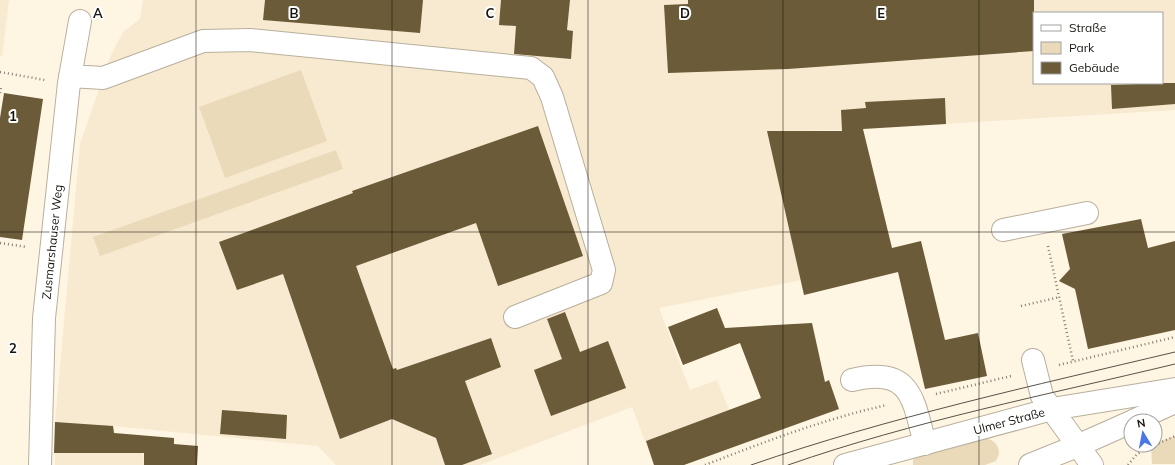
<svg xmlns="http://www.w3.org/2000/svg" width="1175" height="465" viewBox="0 0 1175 465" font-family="Mulish,sans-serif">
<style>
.built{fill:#f7ead0;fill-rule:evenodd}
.green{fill:#eadab9}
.building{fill:#6b5b38}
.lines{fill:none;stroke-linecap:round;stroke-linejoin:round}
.minor-casing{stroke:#b8af9d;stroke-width:24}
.path{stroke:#847e72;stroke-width:2.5;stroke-dasharray:1 3;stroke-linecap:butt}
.minor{stroke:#fff;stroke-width:22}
.tram{stroke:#58534a;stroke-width:1}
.grid{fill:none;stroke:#17140e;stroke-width:1;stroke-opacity:0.55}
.labels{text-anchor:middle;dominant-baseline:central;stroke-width:4;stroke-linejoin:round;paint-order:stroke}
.street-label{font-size:12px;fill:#17140e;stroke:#fff}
.grid-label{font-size:13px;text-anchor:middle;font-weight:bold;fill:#17140e;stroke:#fff;stroke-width:4;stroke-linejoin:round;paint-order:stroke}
</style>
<rect width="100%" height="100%" fill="#fef5e2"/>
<path class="built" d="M 0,0 L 9,0 L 2,56 L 0,56 Z
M 143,0 L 1175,0 L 1175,110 L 842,130 L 767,131 L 801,280 L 659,308 L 690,390 L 717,380 L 729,410 L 731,409 L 744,443 L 684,465 L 654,465 L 632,407 L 480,465 L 336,465 L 318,446 L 113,426 L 115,433 L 142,435 L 144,465 L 55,465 L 55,422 L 80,144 L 110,57 L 123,32 L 140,19 ZM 1034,13 L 1162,13 L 1162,83 L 1034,83 Z"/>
<path class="green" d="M 301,70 L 327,141 L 225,178 L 199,107 Z
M 336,150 L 343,169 L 100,256 L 93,237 Z
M 1175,436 L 1175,464 L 1152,464 L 1151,445 Z
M 985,438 C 994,440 999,445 999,454 L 996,461 L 985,465 L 913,465 L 913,460 L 917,453 Z"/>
<path class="building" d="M 265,0 L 423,0 L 420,33 L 263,20 Z
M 501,0 L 570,0 L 567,30 L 573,31 L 571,59 L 514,54 L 516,26 L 499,25 Z
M 688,0 L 1034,0 L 1034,51 L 788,69 L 668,73 L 664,5 L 688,4 Z
M 1162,83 L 1175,83 L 1175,104 L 1112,109 L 1111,85 Z
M 4,93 L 43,99 L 22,240 L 0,237 L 0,118 Z
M 945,98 L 946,124 L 863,129 L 892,248 L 921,241 L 945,340 L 978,333 L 987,376 L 925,389 L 898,272 L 804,295 L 767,131 L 842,131 L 841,110 L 866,108 L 865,102 Z
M 538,126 L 583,256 L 498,286 L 476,223 L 356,266 L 393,369 L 396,368 L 397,370 L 491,338 L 501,367 L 465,381 L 492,454 L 462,465 L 445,465 L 436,438 L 392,419 L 340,439 L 283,274 L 237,290 L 219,242 L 353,193 L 352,191 Z
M 1141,219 L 1148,248 L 1175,241 L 1175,330 L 1088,349 L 1075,289 L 1059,281 L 1070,269 L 1062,234 Z
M 717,308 L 725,328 L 812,323 L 825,382 L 829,380 L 839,409 L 684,465 L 654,465 L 646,441 L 761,398 L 740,343 L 683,365 L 668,327 Z
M 565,312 L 580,352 L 608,341 L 626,388 L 551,416 L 534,370 L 562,359 L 547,319 Z
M 222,410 L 287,415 L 286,439 L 220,434 Z
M 55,422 L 113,426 L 114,433 L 174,438 L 174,444 L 198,446 L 197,465 L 144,465 L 144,453 L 54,453 Z"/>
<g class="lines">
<g class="minor-casing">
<path id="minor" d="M 70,76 L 103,78 L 203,41 L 250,40 L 531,68 L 543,77 L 552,97 L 604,270 L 601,283 L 515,317
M 1003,230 L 1087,213
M 1033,360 L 1042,396 L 1092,465
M 852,380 C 911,366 913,398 925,444
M 1133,421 L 1175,402
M 40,465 L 44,318 L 69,83 L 80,21
M 845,465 L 1052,409 L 1175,389
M 1030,465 L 1077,446 L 1131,422"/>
</g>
<path class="path" d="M 0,72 L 45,80
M 0,93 L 1,87
M 0,243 L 27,247
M 1048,246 L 1073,361
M 1021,306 L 1060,297
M 1059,365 L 1175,337
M 936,394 L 1011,376
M 1155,445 L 1175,436
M 705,465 C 764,442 824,419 887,405
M 1128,465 L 1137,454 L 1154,445"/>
<use href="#minor" class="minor"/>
<path class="tram" d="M 751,465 C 890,417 1032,386 1175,352
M 788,465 C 914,421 1046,395 1175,364"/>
</g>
<path class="grid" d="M 196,0 L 196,465M 392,0 L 392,465M 588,0 L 588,465M 783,0 L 783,465M 979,0 L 979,465M 0,232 L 1175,232"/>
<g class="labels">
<g class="street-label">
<text transform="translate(52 242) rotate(-84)">Zusmarshauser Weg</text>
<text transform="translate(1009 421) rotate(-15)">Ulmer Straße</text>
</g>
</g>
<g class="grid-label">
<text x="98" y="18">A</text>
<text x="294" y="18">B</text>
<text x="490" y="18">C</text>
<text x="685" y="18">D</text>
<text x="881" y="18">E</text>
<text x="13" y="121">1</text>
<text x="13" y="353">2</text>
</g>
<rect x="1033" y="12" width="130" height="72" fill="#ffffff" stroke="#a2a19f"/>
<rect x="1041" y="25" width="20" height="6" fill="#ffffff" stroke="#a2a19f"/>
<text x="1069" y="32" font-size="12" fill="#17140e">Straße</text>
<rect x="1041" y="42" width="20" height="12" fill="#eadab9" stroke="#a2a19f"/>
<text x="1069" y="52" font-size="12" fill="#17140e">Park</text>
<rect x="1041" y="62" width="20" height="12" fill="#6b5b38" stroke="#a2a19f"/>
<text x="1069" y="72" font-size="12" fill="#17140e">Gebäude</text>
<g transform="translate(1143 433) rotate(350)"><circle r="19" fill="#ffffff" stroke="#a2a19f"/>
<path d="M0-3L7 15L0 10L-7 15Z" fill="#4a76e9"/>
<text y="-6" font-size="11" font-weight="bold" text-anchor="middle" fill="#17140e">N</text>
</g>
</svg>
